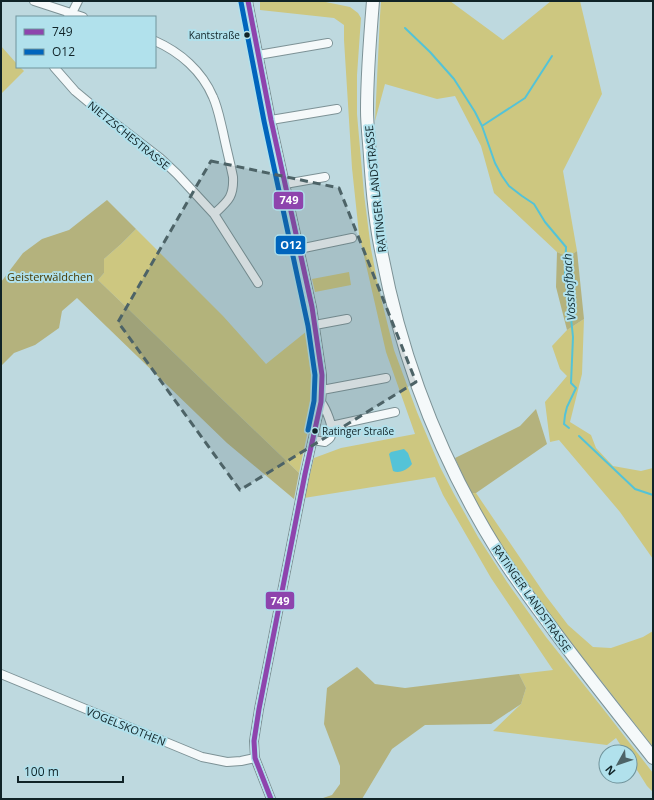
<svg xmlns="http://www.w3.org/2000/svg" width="654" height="800" viewBox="0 0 654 800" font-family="'Open Sans',sans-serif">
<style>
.green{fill:#cdc780}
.forest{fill:#b4b27d}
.water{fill:#54c3d7}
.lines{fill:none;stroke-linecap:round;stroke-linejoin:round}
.stream{stroke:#54c3d7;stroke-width:2}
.minor-casing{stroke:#7d9296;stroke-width:10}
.secondary-casing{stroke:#7d9296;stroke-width:14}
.minor{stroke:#f5f9fa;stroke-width:8}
.secondary{stroke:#f5f9fa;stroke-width:12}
.bus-1-casing{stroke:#b1e1ec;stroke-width:8}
.bus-2-casing{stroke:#b1e1ec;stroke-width:8}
.bus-1{stroke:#8e44ad;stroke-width:5}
.bus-2{stroke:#0065bd;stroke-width:5}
.marked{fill:#4d6367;fill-opacity:0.2;stroke:#4d6367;stroke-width:3;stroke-dasharray:8 5;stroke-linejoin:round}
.bus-dot{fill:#102327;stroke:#b1e1ec;stroke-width:1.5}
.labels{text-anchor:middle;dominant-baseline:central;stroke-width:4;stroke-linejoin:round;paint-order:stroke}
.bus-label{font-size:10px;fill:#102327;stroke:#b1e1ec;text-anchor:end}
.street-label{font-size:11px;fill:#102327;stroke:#b1e1ec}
.park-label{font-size:11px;fill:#473900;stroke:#b1e1ec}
.water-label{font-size:12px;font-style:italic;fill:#143137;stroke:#b1e1ec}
.line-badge{stroke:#b1e1ec;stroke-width:1.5}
.badge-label{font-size:11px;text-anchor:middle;font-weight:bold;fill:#fff}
</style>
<rect width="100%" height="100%" fill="#bed9df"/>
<path class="green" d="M 260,1 L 321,1 L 350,7 L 358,13 L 361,18 L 357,75 L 357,114 L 364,194 L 371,249 L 379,290 L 394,350 L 417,412 L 440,467 L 454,494 L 478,537 L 507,582 L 546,637 L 608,715 L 653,773 L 653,792 L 647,786 L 630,759 L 630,752 L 625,752 L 616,738 L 607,745 L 493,731 L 521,704 L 526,688 L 519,674 L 553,670 L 491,578 L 443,495 L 435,477 L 304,498 L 314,458 L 341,448 L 415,434 L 386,352 L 359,234 L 352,168 L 344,40 L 344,25 L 334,18 L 260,10 Z
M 381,1 L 450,1 L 503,40 L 551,1 L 580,1 L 602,94 L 563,171 L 577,251 L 568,257 L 557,252 L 494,193 L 481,146 L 455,96 L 437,99 L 385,84 L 375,121 L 380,16 Z
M 1,46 L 17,64 L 17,67 L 20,67 L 24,71 L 1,94 Z
M 136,229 L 223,316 L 266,364 L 307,331 L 314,357 L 316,392 L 299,473 L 98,280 L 104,273 L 104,259 L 121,244 Z
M 349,272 L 351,285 L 315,292 L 312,279 Z
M 584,319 L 582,374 L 570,422 L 591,435 L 596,448 L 613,466 L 641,471 L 653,468 L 653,559 L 620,512 L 559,440 L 550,442 L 545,402 L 567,376 L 560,369 L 552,346 L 567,330 Z
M 470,493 L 476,493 L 546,596 L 568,625 L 593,647 L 611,648 L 643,637 L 653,631 L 653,747 L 534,595 L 492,535 Z"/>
<path class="forest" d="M 107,200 L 136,229 L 121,244 L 104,259 L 104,273 L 98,280 L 299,473 L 294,499 L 227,443 L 77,298 L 62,311 L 59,328 L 35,345 L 14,353 L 1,366 L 1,282 L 23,253 L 42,239 L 69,230 Z
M 577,251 L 584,319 L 567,330 L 556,287 L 557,252 L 568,257 Z
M 536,409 L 547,444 L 476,493 L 470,493 L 455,458 L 520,426 Z
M 357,667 L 375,684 L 405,688 L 519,674 L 526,688 L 521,704 L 491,724 L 425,725 L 392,749 L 362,799 L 320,799 L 332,795 L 340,784 L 340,766 L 324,724 L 327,688 Z"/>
<path class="water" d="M 404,449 L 408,453 L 412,464 C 408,469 400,474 393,471 L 389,454 L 391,452 Z"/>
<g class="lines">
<path class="stream" d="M 405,28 L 430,52 L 454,79 L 475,112 L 482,126 L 495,163 L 502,176 L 509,186 L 522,196 L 534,204 L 545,222 L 566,247 L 565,273 L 569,299 L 573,337 L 571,383 L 576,388 L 567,407 L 565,415 L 564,424 L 569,428
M 482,126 L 525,98 L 552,56
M 579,436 L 635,489 L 653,495"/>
<g class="minor-casing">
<path id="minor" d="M 34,1 L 83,17
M 248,1 L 271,120 L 312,307 L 322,375 L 322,390 L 321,402 L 305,474 L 259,709 L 254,741 L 255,758 L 271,799
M 68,17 L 72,13 L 78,1
M 155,41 C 180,52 202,71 213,97 C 218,108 220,120 223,132 C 226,147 230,162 233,177 C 234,197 228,201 214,214
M 258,55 L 328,43
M 54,67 L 75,91 L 99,111 L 160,158 L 177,174 L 214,214 L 258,283
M 271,120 L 337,109
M 285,184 L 325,177
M 299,249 L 352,238
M 315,325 L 347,319
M 322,390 L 386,378
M 331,426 L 395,412
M 313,440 L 325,442 C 327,440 331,439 331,435 C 334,427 326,409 321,402
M 1,674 L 202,757 L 227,762 L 241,761 L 255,758"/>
</g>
<g class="secondary-casing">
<path id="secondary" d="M 373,1 C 370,37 367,73 367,110 C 367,125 369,140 370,156 C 372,189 375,223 382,255 C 402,360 441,460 497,550 C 515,579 535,605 555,632 C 587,675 620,716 653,758"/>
</g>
<use href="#minor" class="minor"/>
<use href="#secondary" class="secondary"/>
<g class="bus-1-casing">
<path id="bus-1" d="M 248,1 L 271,120 L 312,307 L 322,375 L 321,402 L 305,474 L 259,709 L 254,741 L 255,758 L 271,799"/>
</g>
<g class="bus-2-casing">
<path id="bus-2" d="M 241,2 L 264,121 L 308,326 L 315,375 L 314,401 L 308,430"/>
</g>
<use href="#bus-1" class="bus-1"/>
<use href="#bus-2" class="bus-2"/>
</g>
<path class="marked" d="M 211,161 L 339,188 L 416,382 L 240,490 L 118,322 Z"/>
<g class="bus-dot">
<circle cx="247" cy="35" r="3.5"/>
<circle cx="315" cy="431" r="3.5"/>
</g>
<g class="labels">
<g class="bus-label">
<text x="240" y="35">Kantstraße</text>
<text x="322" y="431" text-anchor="start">Ratinger Straße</text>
</g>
<g class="street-label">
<text transform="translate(129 135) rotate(39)">NIETZSCHESTRASSE</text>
<text transform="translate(375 189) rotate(-96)">RATINGER LANDSTRASSE</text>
<text transform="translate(532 598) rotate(55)">RATINGER LANDSTRASSE</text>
<text transform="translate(126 726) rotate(22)">VOGELSKOTHEN</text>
</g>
<g class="park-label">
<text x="50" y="276">Geisterwäldchen</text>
</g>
<g class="water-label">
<text transform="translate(569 287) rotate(-94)">Vosshofbach</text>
</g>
</g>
<g class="line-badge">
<rect x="273" y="191" width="31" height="19" rx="4" fill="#8e44ad"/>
<rect x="275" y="235" width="31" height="20" rx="4" fill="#0065bd"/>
<rect x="265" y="591" width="30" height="19" rx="4" fill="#8e44ad"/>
</g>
<g class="badge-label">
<text x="289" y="204">749</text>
<text x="291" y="249">O12</text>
<text x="280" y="605">749</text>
</g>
<rect width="654" height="800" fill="none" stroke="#102327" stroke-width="4"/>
<rect x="16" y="16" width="140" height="52" fill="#b1e1ec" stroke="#71959d"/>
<rect x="24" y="29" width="20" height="6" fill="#8e44ad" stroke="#71959d"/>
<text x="52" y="36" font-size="12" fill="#102327">749</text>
<rect x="24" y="49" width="20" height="6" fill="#0065bd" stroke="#71959d"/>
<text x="52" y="56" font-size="12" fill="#102327">O12</text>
<g transform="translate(618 764) rotate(230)"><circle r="19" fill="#b1e1ec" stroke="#71959d"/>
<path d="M0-3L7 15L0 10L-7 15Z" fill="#4d6367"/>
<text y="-6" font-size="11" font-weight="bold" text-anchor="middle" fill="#102327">N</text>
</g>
<path d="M18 776v6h105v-6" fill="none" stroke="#102327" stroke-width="2"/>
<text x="24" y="776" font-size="12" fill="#102327" stroke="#b1e1ec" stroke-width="3" paint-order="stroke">100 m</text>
</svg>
